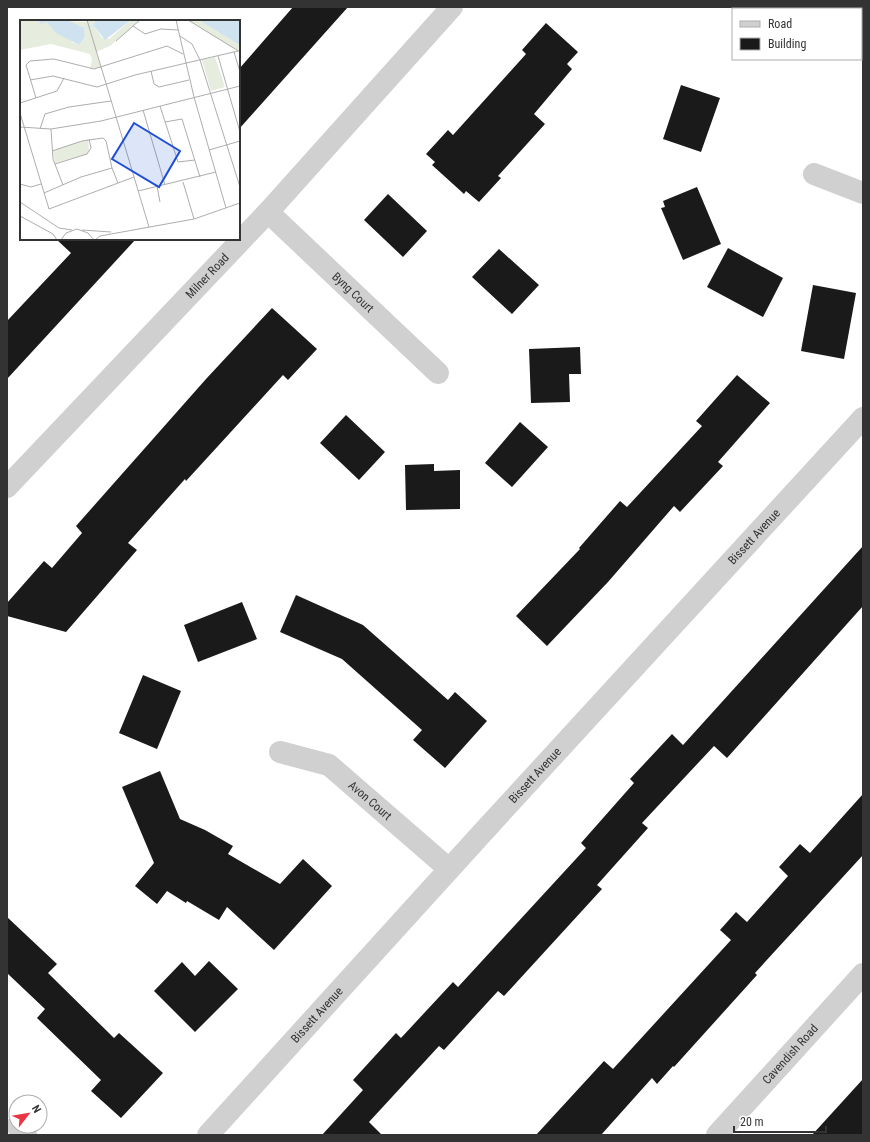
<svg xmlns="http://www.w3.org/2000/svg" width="870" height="1142" viewBox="0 0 870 1142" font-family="'Roboto Condensed',sans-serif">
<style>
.building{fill:#1a1a1a}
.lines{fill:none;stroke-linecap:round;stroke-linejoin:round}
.minor{stroke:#d0d0d0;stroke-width:22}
.labels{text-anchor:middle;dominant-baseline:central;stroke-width:4;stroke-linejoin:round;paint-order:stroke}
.street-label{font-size:12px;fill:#333;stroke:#fff}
.inset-road{fill:none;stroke:#adadad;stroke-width:1}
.view{fill:#1d4ed8;fill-opacity:0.15;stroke:#1d4ed8;stroke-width:2}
.inset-edge{fill:none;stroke:#333;stroke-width:2}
</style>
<rect width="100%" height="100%" fill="#fff"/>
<path class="building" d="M 293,7 L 348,7 L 239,129 L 239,69 Z
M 546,23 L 578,52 L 567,64 L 572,69 L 534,114 L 545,124 L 498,176 L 501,178 L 479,202 L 466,191 L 464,194 L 432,165 L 435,162 L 426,154 L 448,130 L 453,135 L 526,54 L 522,50 Z
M 681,85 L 720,98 L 701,152 L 663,139 Z
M 697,187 L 721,244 L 683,260 L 661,208 L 665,207 L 663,201 Z
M 388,194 L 427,231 L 403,257 L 364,220 Z
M 56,239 L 136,239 L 7,379 L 7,321 L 71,253 Z
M 728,248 L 783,278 L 763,317 L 707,287 Z
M 499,249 L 539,285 L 512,314 L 472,277 Z
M 813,285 L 856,293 L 844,359 L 801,351 Z
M 272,308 L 317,349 L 288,380 L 283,375 L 186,481 L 185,479 L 128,543 L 137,550 L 66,632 L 7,616 L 7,603 L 44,561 L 52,568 L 82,533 L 76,526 L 206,379 Z
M 580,347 L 581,374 L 569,374 L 570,402 L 531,403 L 529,349 Z
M 737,375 L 770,403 L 718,462 L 723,466 L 680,512 L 674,506 L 608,582 L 547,646 L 516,616 L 580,549 L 579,548 L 620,501 L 627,507 L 702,426 L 696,421 Z
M 346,415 L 385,452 L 359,480 L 320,443 Z
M 520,422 L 548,447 L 512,487 L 485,463 Z
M 434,464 L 434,471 L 460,470 L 460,509 L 406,510 L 405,465 Z
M 863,546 L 863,606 L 727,758 L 714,746 L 642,823 L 648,828 L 597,885 L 602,889 L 504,996 L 498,991 L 444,1050 L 439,1046 L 369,1122 L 382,1135 L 322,1135 L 363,1090 L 353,1080 L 396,1033 L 401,1038 L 453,982 L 458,987 L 586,848 L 581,843 L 634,783 L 630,779 L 672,734 L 683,745 Z
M 296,595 L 363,625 L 448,700 L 455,692 L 487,721 L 445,768 L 413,740 L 422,730 L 342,659 L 280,632 Z
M 242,602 L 257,639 L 198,662 L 184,625 Z
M 143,675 L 181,691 L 157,749 L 119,733 Z
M 160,771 L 180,819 L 205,830 L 233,846 L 228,854 L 280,884 L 303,859 L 332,886 L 274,950 L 227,907 L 219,920 L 187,901 L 186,903 L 167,891 L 157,904 L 135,886 L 154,863 L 122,787 Z
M 863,794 L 863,855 L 755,973 L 757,975 L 674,1067 L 673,1066 L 657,1084 L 652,1078 L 601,1135 L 536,1135 L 604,1061 L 613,1069 L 731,940 L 720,930 L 736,912 L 747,922 L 788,876 L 779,867 L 800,844 L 810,853 Z
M 7,917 L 57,964 L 48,973 L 114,1038 L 119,1033 L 163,1073 L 121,1118 L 91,1091 L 101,1080 L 37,1018 L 45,1009 L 7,973 Z
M 209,961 L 238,989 L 195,1032 L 154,991 L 182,962 L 195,976 Z
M 863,1079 L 863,1135 L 812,1135 Z"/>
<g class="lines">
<g class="minor">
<path d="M 814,174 L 863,193"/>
<path id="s1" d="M 268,212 L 438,373"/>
<path id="s2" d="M 7,487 L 268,212 L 452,7"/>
<path id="s3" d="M 280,752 L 329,765 L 449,869"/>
<path d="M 17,1126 L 26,1135"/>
<path id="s4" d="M 208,1135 L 484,831 L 863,418"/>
<path id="s5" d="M 717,1135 L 863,974"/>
</g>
</g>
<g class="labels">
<g class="street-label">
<text stroke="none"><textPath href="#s2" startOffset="291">Milner Road</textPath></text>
<text stroke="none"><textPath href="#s1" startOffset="117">Byng Court</textPath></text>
<text stroke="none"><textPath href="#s4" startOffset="810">Bissett Avenue</textPath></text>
<text stroke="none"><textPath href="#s4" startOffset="486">Bissett Avenue</textPath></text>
<text stroke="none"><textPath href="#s3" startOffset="105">Avon Court</textPath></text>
<text stroke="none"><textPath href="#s4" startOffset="162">Bissett Avenue</textPath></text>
<text stroke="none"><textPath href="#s5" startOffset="109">Cavendish Road</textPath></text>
</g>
</g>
<g transform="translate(20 20)">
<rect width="220" height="220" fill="#fff"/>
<path d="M 0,0 L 16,0 L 22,4 L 31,0 L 63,2 L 76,0 L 73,5 L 64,8 L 51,22 L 59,25 L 65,17 L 64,9 L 74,6 L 82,18 L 89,19 L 111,0 L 120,0 L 90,26 L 76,32 L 81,48 L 70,48 L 72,39 L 70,34 L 31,24 L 0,30 ZM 168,0 L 180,0 L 210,18 L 220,25 L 220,32 ZM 195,37 L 205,67 L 191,71 L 182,40 ZM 68,119 L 69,131 L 67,134 L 35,143 L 33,131 Z" fill="#e6ecde"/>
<path d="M 16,0 L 47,0 L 64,8 L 73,5 L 76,0 L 111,0 L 85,20 L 74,6 L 64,9 L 65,17 L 59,25 L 36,13 L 27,2 L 22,4 ZM 180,0 L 220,0 L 220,25 L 184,3 Z" fill="#cee2ef"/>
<path class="inset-road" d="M 67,0 L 129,207M 156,0 L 174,77 L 206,188M 168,0 L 220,32M 113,6 L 125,14 L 141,9 L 158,10M 160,16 L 172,24 L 180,40 L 220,167M 96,21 L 120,0M 214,32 L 220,52M 198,36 L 220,112M 131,51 L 134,64 L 139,67 L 169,60M 10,60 L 33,56 L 77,67 L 115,55 L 218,31M 16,78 L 6,45 L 10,41 L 34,39 L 74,49 L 147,26 L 163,34M 0,83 L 37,71 L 44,58M 140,86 L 158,142 L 175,140M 123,90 L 145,165M 0,93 L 29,189 L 114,157M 145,102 L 162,99 L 180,157M 0,107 L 31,109 L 81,101 L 220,66M 20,109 L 25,94 L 49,87 L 91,81M 31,109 L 33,139 L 43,165M 189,130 L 220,121M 32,131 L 62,121 L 83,118 L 86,121 L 92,148 L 98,163M 35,144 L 67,134 L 71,128 L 69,119M 163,162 L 174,199M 0,164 L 11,167 L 21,164M 137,166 L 140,182M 118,171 L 196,152M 24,173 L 61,157 L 92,148M 0,182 L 39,208 L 52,210M 0,196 L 33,214 L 37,220M 62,210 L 91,212M 41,220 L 46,213 L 57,209 L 68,213 L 74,220M 75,220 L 80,216 L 174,199 L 220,183"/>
<path class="view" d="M 114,103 L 160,131 L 139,167 L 92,139 Z"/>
<rect width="220" height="220" class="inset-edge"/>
</g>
<rect width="870" height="1142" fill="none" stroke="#333333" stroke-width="16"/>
<rect x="732" y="8" width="130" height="52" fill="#ffffff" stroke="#adadad"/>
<rect x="740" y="21" width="20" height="6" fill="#d0d0d0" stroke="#adadad"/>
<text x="768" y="28" font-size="12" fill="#333333">Road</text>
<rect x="740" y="38" width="20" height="12" fill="#1a1a1a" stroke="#adadad"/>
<text x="768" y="48" font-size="12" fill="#333333">Building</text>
<g transform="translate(28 1114) rotate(59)"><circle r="19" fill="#ffffff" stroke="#adadad"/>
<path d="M0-3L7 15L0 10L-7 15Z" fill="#ea3544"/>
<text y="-6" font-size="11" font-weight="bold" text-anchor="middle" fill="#333333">N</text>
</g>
<path d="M734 1126v6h92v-6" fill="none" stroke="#333333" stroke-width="2"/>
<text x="740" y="1126" font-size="12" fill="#333333" stroke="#ffffff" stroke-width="3" paint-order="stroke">20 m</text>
</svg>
